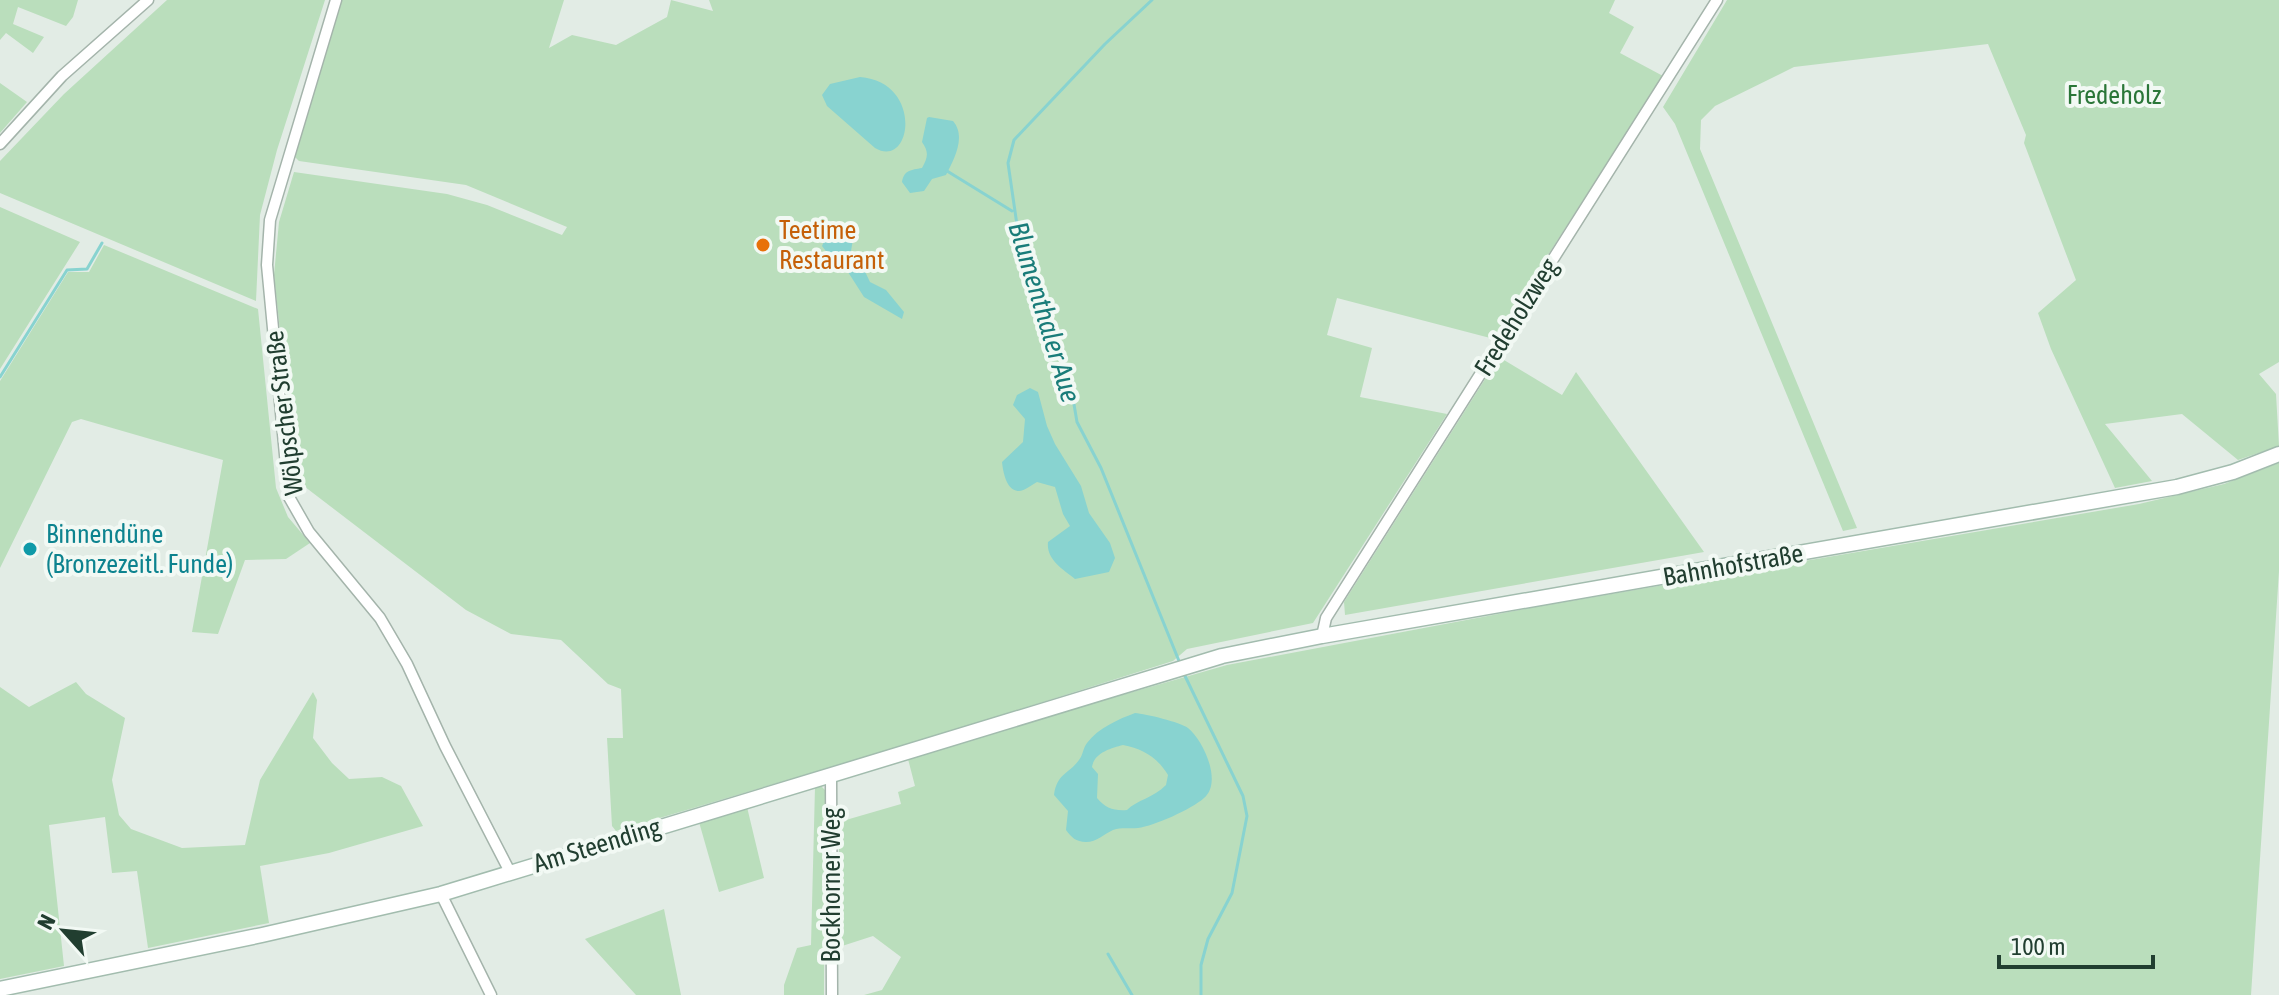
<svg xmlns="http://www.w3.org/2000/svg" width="2279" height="995" viewBox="0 0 2279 995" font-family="'Asap Condensed',sans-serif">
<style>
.green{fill:#badebc}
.water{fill:#88d3d0;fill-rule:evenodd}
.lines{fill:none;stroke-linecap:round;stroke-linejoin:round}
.stream{stroke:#88d3d0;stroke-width:3}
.street-casing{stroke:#a4b4ab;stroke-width:13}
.secondary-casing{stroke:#a2bcae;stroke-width:17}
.street{stroke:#fff;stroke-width:10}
.secondary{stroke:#fff;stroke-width:14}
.food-dot{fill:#e8710a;stroke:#f2f9f4;stroke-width:3}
.culture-dot{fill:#0f9aa8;stroke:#f2f9f4;stroke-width:3}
.labels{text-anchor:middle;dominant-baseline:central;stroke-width:8;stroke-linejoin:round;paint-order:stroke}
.park-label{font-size:26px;fill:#2a7638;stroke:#f2f9f4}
.food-label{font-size:26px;fill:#c56008;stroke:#f2f9f4;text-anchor:start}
.street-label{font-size:26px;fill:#213e30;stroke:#f2f9f4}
.culture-label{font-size:26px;fill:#0d838f;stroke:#f2f9f4;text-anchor:start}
.water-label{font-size:28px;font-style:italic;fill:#197c79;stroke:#f2f9f4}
</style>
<rect width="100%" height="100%" fill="#e2ece5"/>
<path class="green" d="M 0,0 L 78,0 L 73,17 L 66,26 L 18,7 L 13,24 L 44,37 L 33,53 L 6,33 L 0,40 Z
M 167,0 L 325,0 L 277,150 L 260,215 L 256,301 L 0,193 L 0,161 L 64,94 Z
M 341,0 L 564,0 L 549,48 L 572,35 L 616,45 L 667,17 L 671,0 L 713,11 L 709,0 L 1615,0 L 1609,13 L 1634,27 L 1620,53 L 1663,76 L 1494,339 L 1337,298 L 1327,335 L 1372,348 L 1360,397 L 1447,414 L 1313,623 L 1187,649 L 1173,661 L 945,733 L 616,831 L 612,826 L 607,738 L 623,738 L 621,689 L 608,684 L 561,640 L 511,634 L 466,610 L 296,480 L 274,275 L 279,222 L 294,172 L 447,194 L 487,205 L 562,235 L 567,227 L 466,185 L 299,161 L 292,154 Z
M 1727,0 L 2279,0 L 2279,362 L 2259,374 L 2276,394 L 2279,446 L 2238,460 L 2182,414 L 2105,424 L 2152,481 L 2115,488 L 2051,349 L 2038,313 L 2076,280 L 2024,143 L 2026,135 L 1988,44 L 1794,67 L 1715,106 L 1701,120 L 1700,149 L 1857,528 L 1843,531 L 1675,124 L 1663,107 Z
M 0,83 L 27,102 L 0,133 Z
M 0,207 L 80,242 L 0,369 Z
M 104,245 L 258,309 L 276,488 L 288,517 L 310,543 L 286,559 L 245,560 L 218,634 L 192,632 L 223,460 L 81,419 L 72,422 L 0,568 L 0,381 L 68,272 L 89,272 Z
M 1499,357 L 1562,395 L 1576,372 L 1704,552 L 1345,615 L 1344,602 Z
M 2279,463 L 2279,571 L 2251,995 L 864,995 L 882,990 L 901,957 L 873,936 L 839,947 L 839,822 L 901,804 L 898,792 L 915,786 L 908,759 L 1031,721 L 1227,665 L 1535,607 L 2139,504 L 2224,484 Z
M 76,682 L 86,694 L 125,718 L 112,780 L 119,815 L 131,829 L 182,848 L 245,845 L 260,780 L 313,692 L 317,700 L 313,738 L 332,763 L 349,779 L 382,777 L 401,786 L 423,826 L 329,853 L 260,866 L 269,923 L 148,948 L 137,871 L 112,873 L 105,817 L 49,825 L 64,966 L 0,979 L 0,687 L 29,707 Z
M 820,785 L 825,790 L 824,995 L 784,995 L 784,985 L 797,948 L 811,945 L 815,787 Z
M 747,807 L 764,878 L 719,892 L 699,822 Z
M 664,909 L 681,995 L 636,995 L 585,939 Z"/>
<path class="water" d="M 860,77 C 924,82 912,170 875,148 L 827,106 L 822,95 L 830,84 Z
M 929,117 L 953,121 C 967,137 953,161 946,175 L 932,179 L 924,191 L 910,193 L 902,182 C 904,170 911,170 922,168 C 928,157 929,152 922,142 L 927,118 Z
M 848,236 L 853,239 L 851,251 L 858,257 L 870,282 L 886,290 L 904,312 L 902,319 L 864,297 L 848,272 L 835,263 L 822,246 L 826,237 Z
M 1030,388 L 1038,392 L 1047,426 L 1055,444 L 1081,486 L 1089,513 L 1110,543 L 1115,558 L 1109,572 L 1075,579 C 1062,569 1046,559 1048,542 L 1070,526 L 1063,514 L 1055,487 L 1037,482 C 1033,484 1023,492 1018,491 C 1006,490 1003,471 1002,462 L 1023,442 L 1025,419 L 1013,405 L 1017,395 Z
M 1135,713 C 1146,714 1180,722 1188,728 C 1203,740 1223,782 1204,798 C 1192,809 1154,826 1138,828 C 1129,829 1122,827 1113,830 C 1104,834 1097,842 1086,842 C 1076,842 1071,837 1066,830 L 1068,811 L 1054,795 C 1057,773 1069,774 1079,760 C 1083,755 1083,748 1087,743 C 1098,728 1119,719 1135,713 ZM 1123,745 C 1143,749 1157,757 1168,775 L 1166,785 C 1153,798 1137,800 1127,810 C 1114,811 1105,808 1097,798 L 1098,774 L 1092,767 C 1094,753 1111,748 1123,745 Z"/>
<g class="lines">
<path class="stream" d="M 1152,0 L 1105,44 L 1014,140 L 1008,163 L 1018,232 L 1034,260 L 1039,310 L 1070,381 L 1077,422 L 1101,468 L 1179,661
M 947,171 L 1012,211
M 0,377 L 67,270 L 87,269 L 102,243
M 1185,676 L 1243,796 L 1247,816 L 1232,893 L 1208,939 L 1201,965 L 1201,995
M 1108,954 L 1132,995"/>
<g class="street-casing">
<path id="street" d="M 336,0 L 270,220 L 267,265 L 289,497 L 309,532 L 380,618 L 407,664 L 445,746 L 510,872
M 0,144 L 62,76 L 148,0
M 1322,636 L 1326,618 L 1717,0
M 831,776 L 832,995
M 441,894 L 491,995"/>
</g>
<g class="secondary-casing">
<path id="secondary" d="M 0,989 L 262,935 L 441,894 L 1222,656 L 1322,636 L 2177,487 L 2233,472 L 2279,454"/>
</g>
<use href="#street" class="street"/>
<use href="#secondary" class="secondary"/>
</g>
<circle class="food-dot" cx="763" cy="245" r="8"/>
<circle class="culture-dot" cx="30" cy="549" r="8"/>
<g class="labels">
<g class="park-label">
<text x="2114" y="95">Fredeholz</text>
</g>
<g class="food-label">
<text x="779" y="230">Teetime<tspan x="779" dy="30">Restaurant</tspan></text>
</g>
<g class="street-label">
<text transform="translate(1516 317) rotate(-58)">Fredeholzweg</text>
<text transform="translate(284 413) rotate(-97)">Wölpscher Straße</text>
<text transform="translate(1733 565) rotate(-10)">Bahnhofstraße</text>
<text transform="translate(597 845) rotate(-17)">Am Steending</text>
<text transform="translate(831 885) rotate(-90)">Bockhorner Weg</text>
</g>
<g class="culture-label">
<text x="46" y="534">Binnendüne<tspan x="46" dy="30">(Bronzezeitl. Funde)</tspan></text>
</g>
<g class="water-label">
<text transform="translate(1045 312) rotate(73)">Blumenthaler Aue</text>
</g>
</g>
<g transform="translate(64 931) rotate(297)" stroke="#f2f9f4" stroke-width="6" paint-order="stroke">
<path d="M0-6L14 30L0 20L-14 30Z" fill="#213e30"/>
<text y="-12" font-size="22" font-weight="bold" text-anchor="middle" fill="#213e30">N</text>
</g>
<path d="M1999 955v12h154v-12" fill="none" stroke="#213e30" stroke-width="4"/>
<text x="2011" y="955" font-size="24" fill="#213e30" stroke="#f2f9f4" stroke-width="6" paint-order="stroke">100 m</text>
</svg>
